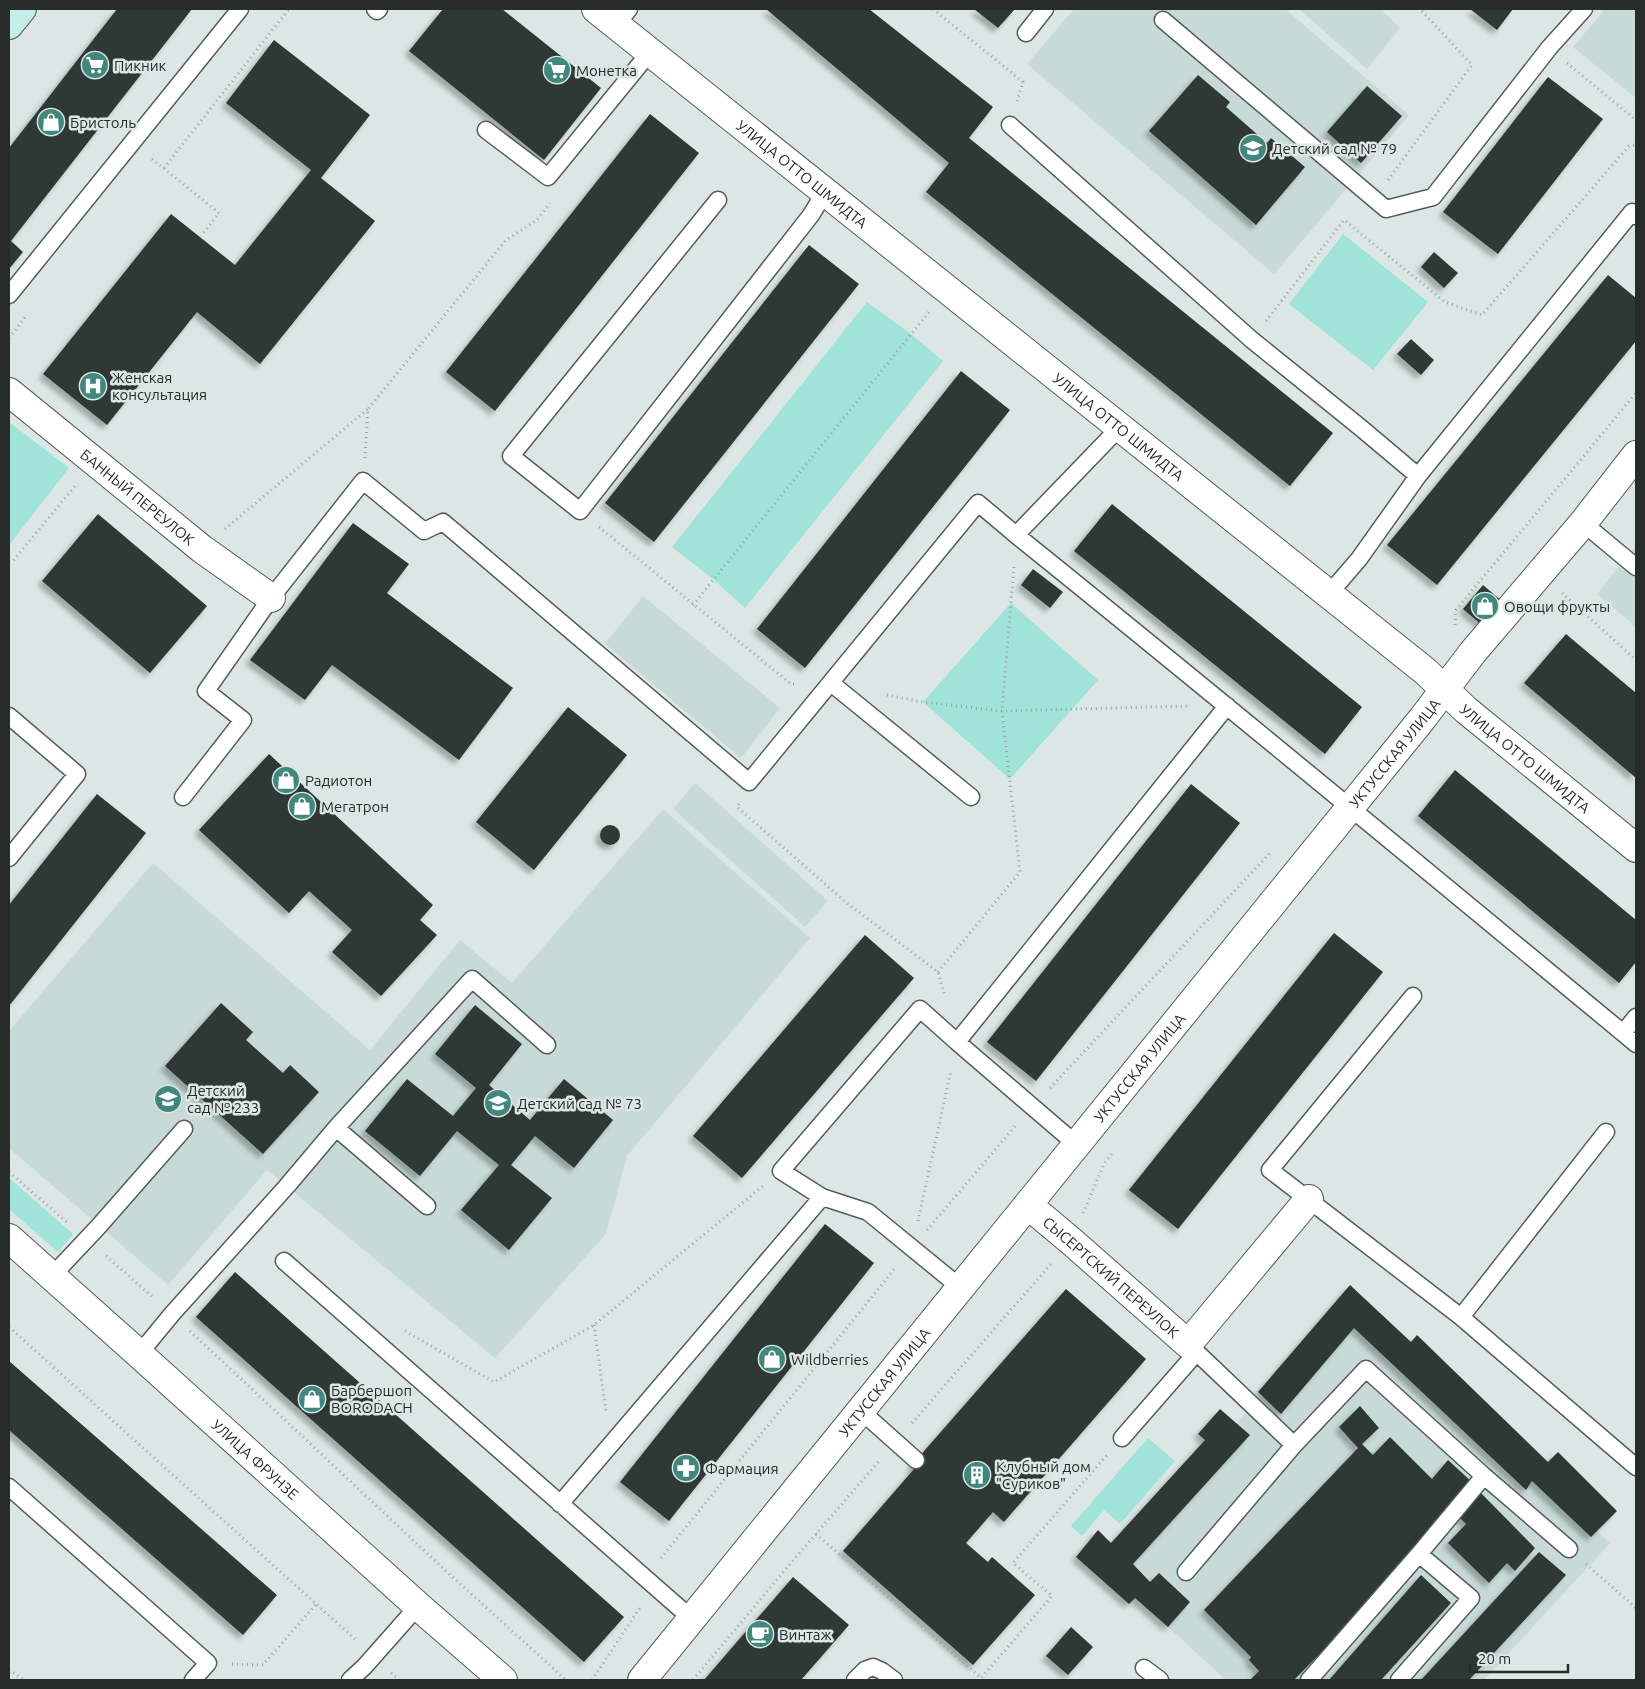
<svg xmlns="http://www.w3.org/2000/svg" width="1645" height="1689" viewBox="0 0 1645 1689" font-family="Ubuntu,sans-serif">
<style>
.built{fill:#c8dad7}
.green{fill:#9fe3d9}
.building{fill:#2f3736;filter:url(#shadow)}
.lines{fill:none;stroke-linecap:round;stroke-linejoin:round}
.lane-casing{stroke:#545d5c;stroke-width:19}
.street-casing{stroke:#545d5c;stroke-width:30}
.secondary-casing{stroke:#545d5c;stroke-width:30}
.path{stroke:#9ba2a1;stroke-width:3;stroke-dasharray:1 4;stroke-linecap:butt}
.lane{stroke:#fff;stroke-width:16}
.street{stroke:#fff;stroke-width:28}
.secondary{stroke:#c6eee9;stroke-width:28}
.labels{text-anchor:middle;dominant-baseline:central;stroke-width:5;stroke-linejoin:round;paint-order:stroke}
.poi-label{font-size:15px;fill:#272b2a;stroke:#dce6e4;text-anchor:start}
.street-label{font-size:15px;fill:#272b2a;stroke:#dce6e4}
</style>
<defs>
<filter id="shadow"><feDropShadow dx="-4.5" dy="4.5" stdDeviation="2.5" flood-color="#0004"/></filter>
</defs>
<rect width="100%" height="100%" fill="#dce6e4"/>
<path class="built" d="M 1074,9 L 1285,9 L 1409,115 L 1274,274 L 1027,64 Z
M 1299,9 L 1381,9 L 1400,28 L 1367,69 Z
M 1605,9 L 1636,9 L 1636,98 L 1573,47 Z
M 1636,546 L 1636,627 L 1597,594 Z
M 643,596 L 780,708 L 741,758 L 605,644 Z
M 695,783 L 828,901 L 805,927 L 673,809 Z
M 663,809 L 810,938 L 627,1156 L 606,1234 L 495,1358 L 267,1170 L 168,1285 L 9,1148 L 9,1031 L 153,863 L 370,1050 L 460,940 L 512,983 Z
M 1348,1302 L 1610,1543 L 1484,1680 L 1226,1680 L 1104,1568 Z"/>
<path class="green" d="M 1343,234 L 1428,302 L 1373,370 L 1289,304 Z
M 867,302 L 911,334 L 943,361 L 745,608 L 713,579 L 672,547 Z
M 9,422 L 69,468 L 9,545 Z
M 1011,603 L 1098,680 L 1010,779 L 923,702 Z
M 9,1178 L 73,1234 L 58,1252 L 9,1209 Z
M 1148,1438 L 1175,1461 L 1120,1524 L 1104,1510 L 1082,1536 L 1071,1526 Z"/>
<path class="building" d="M 117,9 L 192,9 L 11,241 L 23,252 L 9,269 L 9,148 Z
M 443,9 L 502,9 L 601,88 L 544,160 L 409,51 Z
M 766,9 L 869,9 L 993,107 L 969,138 L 1333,433 L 1290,486 L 926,192 L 949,163 Z
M 974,9 L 1015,9 L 998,28 Z
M 1470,9 L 1513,9 L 1497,30 Z
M 274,40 L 370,115 L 321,178 L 375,221 L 260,364 L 197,312 L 107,425 L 43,374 L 171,214 L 235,265 L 311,170 L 226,103 Z
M 1198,75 L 1230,102 L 1226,107 L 1267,143 L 1271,138 L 1305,167 L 1256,225 L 1149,131 Z
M 1548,77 L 1603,119 L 1498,254 L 1443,212 Z
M 1367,86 L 1402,116 L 1361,163 L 1327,132 Z
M 650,114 L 699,153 L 495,411 L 446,372 Z
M 809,245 L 859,284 L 654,542 L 605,503 Z
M 1434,252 L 1458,273 L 1444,288 L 1421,267 Z
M 1608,275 L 1636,298 L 1636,341 L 1437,585 L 1387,545 Z
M 1411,339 L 1434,360 L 1421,375 L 1397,354 Z
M 961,371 L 1010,410 L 805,668 L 757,629 Z
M 1112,504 L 1362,707 L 1325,754 L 1074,551 Z
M 98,514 L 207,606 L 150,673 L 42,581 Z
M 353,523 L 409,564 L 387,593 L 513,688 L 459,760 L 332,665 L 305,700 L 250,660 Z
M 1033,569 L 1063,592 L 1050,608 L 1021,585 Z
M 1483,585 L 1503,602 L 1483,626 L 1463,609 Z
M 1566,634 L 1636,693 L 1636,778 L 1524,683 Z
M 568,707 L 627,755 L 534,870 L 476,822 Z
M 269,754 L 433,905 L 420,920 L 437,935 L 381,996 L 332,952 L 352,930 L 309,891 L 289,913 L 199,830 Z
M 1455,770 L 1636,920 L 1636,962 L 1619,983 L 1418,816 Z
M 1191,784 L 1240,823 L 1036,1081 L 987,1042 Z
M 97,794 L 146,833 L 9,1006 L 9,905 Z
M600 835a10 10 0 1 1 20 0a10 10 0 1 1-20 0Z
M 1334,933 L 1383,972 L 1178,1229 L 1129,1190 Z
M 865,935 L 914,978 L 742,1178 L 693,1136 Z
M 221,1003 L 253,1032 L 246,1040 L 283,1073 L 290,1065 L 319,1092 L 263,1154 L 165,1066 Z
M 475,1005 L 522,1044 L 489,1085 L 530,1120 L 564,1079 L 613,1120 L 574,1168 L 535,1136 L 511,1165 L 552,1198 L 509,1250 L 461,1210 L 499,1165 L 457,1131 L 420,1176 L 365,1131 L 407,1079 L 453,1116 L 476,1088 L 435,1054 Z
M 825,1224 L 874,1263 L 669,1521 L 620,1482 Z
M 235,1272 L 624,1617 L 584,1662 L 196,1317 Z
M 1350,1285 L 1411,1342 L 1417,1335 L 1548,1462 L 1558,1452 L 1617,1511 L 1591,1537 L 1532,1481 L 1526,1490 L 1354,1328 L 1281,1414 L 1258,1392 Z
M 1066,1289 L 1146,1359 L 1004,1522 L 993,1512 L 966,1543 L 988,1562 L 992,1557 L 1035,1595 L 973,1665 L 843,1551 L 914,1469 L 911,1466 Z
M 9,1361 L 277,1595 L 243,1635 L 9,1430 Z
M 1360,1406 L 1379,1428 L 1362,1444 L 1373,1455 L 1390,1437 L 1432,1479 L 1448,1460 L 1473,1483 L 1347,1626 L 1294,1680 L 1250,1680 L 1259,1671 L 1249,1660 L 1251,1657 L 1204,1610 L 1358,1448 L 1339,1427 Z
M 1220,1409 L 1250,1435 L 1133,1564 L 1150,1582 L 1159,1573 L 1190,1602 L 1168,1627 L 1135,1598 L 1129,1604 L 1076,1557 L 1098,1530 L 1111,1543 L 1205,1440 L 1198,1434 Z
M 1480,1492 L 1535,1548 L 1515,1571 L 1507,1563 L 1489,1583 L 1448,1543 L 1466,1524 L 1457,1515 Z
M 1539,1552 L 1566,1575 L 1469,1680 L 1421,1680 Z
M 1421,1575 L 1451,1603 L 1381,1680 L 1329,1680 Z
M 793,1577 L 849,1625 L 801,1680 L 704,1680 Z
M 1071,1627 L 1093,1647 L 1068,1675 L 1046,1656 Z"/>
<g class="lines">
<g class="lane-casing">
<path id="lane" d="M 375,9 L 377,11 L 379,9
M 1163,20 L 1386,209 L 1433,197 L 1549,48 L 1584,9
M 616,25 L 629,9
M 1026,33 L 1045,9
M 1010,125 L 1252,340 L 1361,428 L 1418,476
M 486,130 L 548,177 L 650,52
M 718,200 L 511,456 L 580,511 L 811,215 L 825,192
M 9,295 L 240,9
M 1583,523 L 1636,567
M 1016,535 C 1220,699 1421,866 1623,1033 L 1636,1017
M 1328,595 L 1359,559 L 1418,476 L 1632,212 L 1636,216
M 831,683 L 971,797
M 9,716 L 77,774 L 9,858
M 183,797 L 243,720 L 206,691 L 271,598 L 363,481 L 424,531 L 443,522 L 749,782 L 978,503 L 1016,535 L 1120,427
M 1413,996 L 1270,1170 L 1461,1317 L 1636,1467
M 1623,1033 L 1636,1044
M 957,1042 L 1077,1145
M 336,1128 L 427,1206
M 284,1261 L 692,1619
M 51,1277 L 99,1226 L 184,1129
M 961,1288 L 868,1212 L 822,1197 L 781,1171 L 920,1009 L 957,1042 L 1227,706
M 1461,1317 L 1606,1132
M 139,1354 L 172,1314 L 287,1186 L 336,1128 L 472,979 L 547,1045
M 861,1411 L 916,1460
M 1122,1438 L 1197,1352
M 1294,1445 L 1366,1369 L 1484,1476 L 1569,1549
M 9,1487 L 208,1663 L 193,1680
M 560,1504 L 822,1197
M 1186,1572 L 1294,1445 L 1188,1344
M 1144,1668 L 1160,1680
M 350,1680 L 365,1666 L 418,1606
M 855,1680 L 865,1670 L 873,1667 L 882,1671 L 894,1680
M 1309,1680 L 1419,1554 L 1484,1476
M 1399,1680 L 1471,1598 L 1419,1554"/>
</g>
<g class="street-casing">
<g id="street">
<path id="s1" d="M 596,9 L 1425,671 L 1466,710 L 1636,848"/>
<path id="s2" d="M 9,392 L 202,549 L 271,598"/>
<path id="s3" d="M 1028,1205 L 1071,1241 L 1188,1344 L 1309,1199"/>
<path id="s4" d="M 9,1238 L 139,1354 L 418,1606 L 503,1680"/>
<path id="s5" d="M 642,1680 L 1422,719 L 1473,652 L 1583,523 L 1636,455"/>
</g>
</g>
<g class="secondary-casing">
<path id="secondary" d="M 9,25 L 22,9"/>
</g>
<path class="path" d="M 933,9 L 1023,82 L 1017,102
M 1567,63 L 1636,120
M 152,159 L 219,213 L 201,236
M 164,168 L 289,9
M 1388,180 L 1472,65 L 1420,9
M 1266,321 L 1344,220 L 1445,302 L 1482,315 L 1629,146 L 1636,145
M 9,338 L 27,315
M 365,458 L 368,409 L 506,240 L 537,220 L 550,203
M 599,527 L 791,684 L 797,684
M 225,529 L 368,409
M 9,562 L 13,561 L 75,486
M 1562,593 L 1636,660
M 693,605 L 929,312
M 1455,625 L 1456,610 L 1636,393
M 887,695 L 923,702 L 1002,711 L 1187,706
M 739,804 L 737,807 L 848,904 L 938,972 L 945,997
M 938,972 L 1020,872 L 1002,711 L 1014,566
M 1050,1088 L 1271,852
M 9,1172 L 69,1224
M 1083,1213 L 1104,1164 L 1113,1152
M 918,1221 L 951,1070
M 927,1230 L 1017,1124
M 106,1256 L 154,1298
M 594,1325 L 606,1412
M 9,1327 L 356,1640
M 190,1331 L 446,1571 L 566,1680
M 405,1331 L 494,1382 L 594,1325 L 763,1186
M 912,1423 L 1051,1264
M 816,1534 L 981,1678 L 1052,1596 L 1013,1563 L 1107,1455
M 661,1558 L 896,1267
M 1586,1564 L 1636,1608
M 232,1664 L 263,1665 L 316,1604
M 9,1670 L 24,1680
M 391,1673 L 399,1680
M 592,1680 L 641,1606
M 693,1680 L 790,1564 L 880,1460"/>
<use href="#lane" class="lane"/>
<use href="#street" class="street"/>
<use href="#secondary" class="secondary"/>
</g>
<defs>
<g id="supermarket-disc" transform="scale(1.4375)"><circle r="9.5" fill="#41877e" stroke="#dce6e4"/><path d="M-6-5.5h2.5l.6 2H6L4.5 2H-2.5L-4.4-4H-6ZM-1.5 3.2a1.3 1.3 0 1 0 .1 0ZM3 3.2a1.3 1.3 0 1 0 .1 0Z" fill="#fff"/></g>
<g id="shop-disc" transform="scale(1.4375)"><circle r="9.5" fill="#41877e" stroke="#dce6e4"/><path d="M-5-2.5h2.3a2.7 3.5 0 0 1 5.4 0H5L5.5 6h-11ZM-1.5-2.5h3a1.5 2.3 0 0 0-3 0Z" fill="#fff"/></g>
<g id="school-disc" transform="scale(1.4375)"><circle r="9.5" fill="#41877e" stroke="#dce6e4"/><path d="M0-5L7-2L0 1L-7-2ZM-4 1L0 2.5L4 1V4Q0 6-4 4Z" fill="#fff"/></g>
<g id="hospital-disc" transform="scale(1.4375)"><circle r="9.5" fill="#41877e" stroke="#dce6e4"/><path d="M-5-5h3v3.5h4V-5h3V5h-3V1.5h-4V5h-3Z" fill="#fff"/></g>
<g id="pharmacy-disc" transform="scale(1.4375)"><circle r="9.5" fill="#41877e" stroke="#dce6e4"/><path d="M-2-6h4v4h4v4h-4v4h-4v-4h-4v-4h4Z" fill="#fff"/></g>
<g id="building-disc" transform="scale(1.4375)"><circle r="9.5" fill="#41877e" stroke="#dce6e4"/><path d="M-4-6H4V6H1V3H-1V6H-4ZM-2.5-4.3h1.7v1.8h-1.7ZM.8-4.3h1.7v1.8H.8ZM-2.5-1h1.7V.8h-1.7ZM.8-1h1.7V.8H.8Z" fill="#fff"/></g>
<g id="cafe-disc" transform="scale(1.4375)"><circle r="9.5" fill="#41877e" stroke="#dce6e4"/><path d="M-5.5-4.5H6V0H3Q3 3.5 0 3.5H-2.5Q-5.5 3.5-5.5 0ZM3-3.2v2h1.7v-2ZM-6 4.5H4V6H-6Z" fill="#fff"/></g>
</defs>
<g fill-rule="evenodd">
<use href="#supermarket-disc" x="95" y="65"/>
<use href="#supermarket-disc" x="557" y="70"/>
<use href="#shop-disc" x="51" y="122"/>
<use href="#school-disc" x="1253" y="148"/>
<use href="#hospital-disc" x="93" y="386"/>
<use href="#shop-disc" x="1485" y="606"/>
<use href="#shop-disc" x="286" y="780"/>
<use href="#shop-disc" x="302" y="806"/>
<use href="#school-disc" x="168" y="1099"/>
<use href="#school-disc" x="498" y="1103"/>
<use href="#shop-disc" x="772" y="1359"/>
<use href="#shop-disc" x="312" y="1399"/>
<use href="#pharmacy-disc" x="686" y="1468"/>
<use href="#building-disc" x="977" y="1475"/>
<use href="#cafe-disc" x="760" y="1634"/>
</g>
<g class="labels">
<g class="poi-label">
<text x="114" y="65">Пикник</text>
<text x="576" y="70">Монетка</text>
<text x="70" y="122">Бристоль</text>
<text x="1272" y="148">Детский сад № 79</text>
<text x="112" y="377">Женская<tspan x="112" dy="17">консультация</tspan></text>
<text x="1504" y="606">Овощи фрукты</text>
<text x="305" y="780">Радиотон</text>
<text x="321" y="806">Мегатрон</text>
<text x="187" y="1090">Детский<tspan x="187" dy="17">сад № 233</tspan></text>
<text x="517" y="1103">Детский сад № 73</text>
<text x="791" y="1359">Wildberries</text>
<text x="331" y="1390">Барбершоп<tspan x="331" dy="17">BORODACH</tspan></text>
<text x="996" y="1466">Клубный дом<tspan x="996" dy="17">"Суриков"</tspan></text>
<text x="705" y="1468">Фармация</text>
<text x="779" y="1634">Винтаж</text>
</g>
<g class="street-label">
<text stroke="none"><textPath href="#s1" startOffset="264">УЛИЦА ОТТО ШМИДТА</textPath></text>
<text stroke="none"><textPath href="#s1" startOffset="669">УЛИЦА ОТТО ШМИДТА</textPath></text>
<text stroke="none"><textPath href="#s2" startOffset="166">БАННЫЙ ПЕРЕУЛОК</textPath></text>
<text stroke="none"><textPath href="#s5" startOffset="1194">УКТУССКАЯ УЛИЦА</textPath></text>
<text stroke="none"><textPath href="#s1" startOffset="1194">УЛИЦА ОТТО ШМИДТА</textPath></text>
<text stroke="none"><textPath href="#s5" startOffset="789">УКТУССКАЯ УЛИЦА</textPath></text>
<text stroke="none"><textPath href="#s3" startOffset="110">СЫСЕРТСКИЙ ПЕРЕУЛОК</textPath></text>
<text stroke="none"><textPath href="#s5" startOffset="384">УКТУССКАЯ УЛИЦА</textPath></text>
<text stroke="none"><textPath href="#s4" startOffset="331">УЛИЦА ФРУНЗЕ</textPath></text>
</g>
</g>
<rect width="1645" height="1689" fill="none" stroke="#272b2a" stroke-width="20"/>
<path d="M1470 1664v8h98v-8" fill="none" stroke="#272b2a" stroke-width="2.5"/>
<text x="1478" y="1664" font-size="15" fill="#272b2a" stroke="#dce6e4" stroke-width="4" paint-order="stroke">20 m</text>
</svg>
